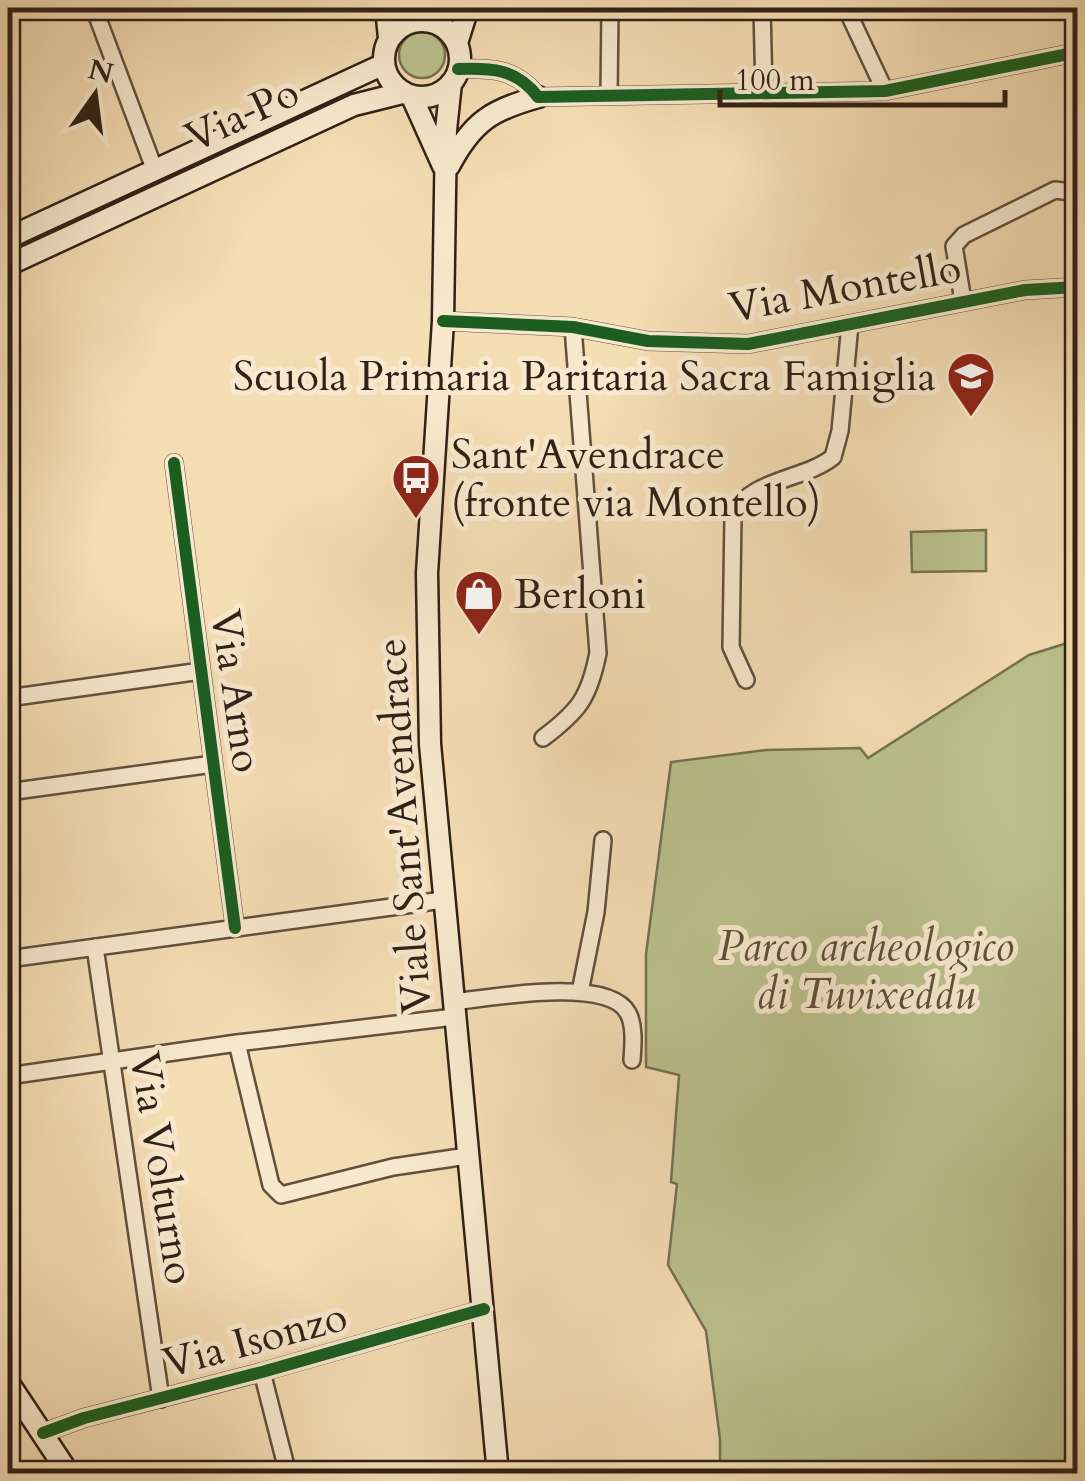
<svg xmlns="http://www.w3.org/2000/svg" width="1085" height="1481" viewBox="0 0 1085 1481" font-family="Cardo,serif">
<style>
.green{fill:#bac18e;stroke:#767152;stroke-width:2.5}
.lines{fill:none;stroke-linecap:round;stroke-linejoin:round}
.street-casing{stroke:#62503e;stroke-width:20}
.secondary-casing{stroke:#312116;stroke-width:25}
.street{stroke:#f8e9ce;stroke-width:15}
.secondary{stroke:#f8e9ce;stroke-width:20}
.cycleway-casing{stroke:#f8e9ce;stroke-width:19}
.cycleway{stroke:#1b5e20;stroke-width:12}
.labels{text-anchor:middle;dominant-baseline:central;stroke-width:10;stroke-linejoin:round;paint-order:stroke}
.street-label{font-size:42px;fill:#312116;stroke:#f8e9ce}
.poi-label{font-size:42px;fill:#312116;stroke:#f8e9ce;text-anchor:start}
.park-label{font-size:42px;font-style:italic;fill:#5a513a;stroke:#f8e9ce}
</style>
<rect width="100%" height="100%" fill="#f5ddb4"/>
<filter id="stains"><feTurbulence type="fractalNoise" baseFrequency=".002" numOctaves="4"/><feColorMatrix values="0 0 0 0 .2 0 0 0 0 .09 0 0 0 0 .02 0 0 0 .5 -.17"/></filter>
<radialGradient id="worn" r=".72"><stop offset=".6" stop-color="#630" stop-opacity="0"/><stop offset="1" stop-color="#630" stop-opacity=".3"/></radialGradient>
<path class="green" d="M399 55a23 23 0 1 1 46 0a23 23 0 1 1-46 0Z
M 986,530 L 986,571 L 912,572 L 911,532 Z
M 1077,640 L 1077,1473 L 720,1473 L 720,1439 L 706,1331 L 668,1265 L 677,1184 L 671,1182 L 679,1075 L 646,1067 L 646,954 L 671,762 L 766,750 L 860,748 L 868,758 L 1029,655 Z"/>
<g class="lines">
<g class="street-casing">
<path id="street" d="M 94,8 L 154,168
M 762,8 L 764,92
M 846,8 L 885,91
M 458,69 C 491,68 516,68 538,97 L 885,91 L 1078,52
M 609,95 L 610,8
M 963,301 L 954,246 L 964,235 L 1055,190 L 1078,193
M 443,321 L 573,327 L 648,341 L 748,344 L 1025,290 L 1078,287
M 174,463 L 235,928
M 746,680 L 731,647 L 733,516 C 748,479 805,480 833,457 L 840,431 L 850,324
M 8,698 L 201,671
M 543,738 C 579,711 589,698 598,653 L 573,327
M 8,792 L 213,764
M 95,947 L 161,1399
M 8,959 L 443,900
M 580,992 L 596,912 L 603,840
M 453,1002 C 489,998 608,976 628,1013 C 635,1026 633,1046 632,1060
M 237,1043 L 271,1185 L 281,1195 L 393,1167 L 467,1156
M 8,1076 L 237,1043 L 454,1017
M 262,1372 L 288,1474
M 43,1433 L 84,1418 L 262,1372 L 484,1309"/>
</g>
<g class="secondary-casing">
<path id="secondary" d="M 386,8 L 389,38
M384 59a38 38 0 1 1 76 0a38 38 0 1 1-76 0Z
M 457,43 L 468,8
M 451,83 L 446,130 L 443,321 L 427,573 L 430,744 L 498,1474
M 412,97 L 443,166
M 449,166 C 472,122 491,110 538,97
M 8,238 L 384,64
M 8,265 L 354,105 L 402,93
M 8,1382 L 69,1474"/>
</g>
<use href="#street" class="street"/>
<use href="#secondary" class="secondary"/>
<g class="cycleway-casing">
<path id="cycleway" d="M 458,69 C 491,68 516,68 538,97 L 885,91 L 1078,52
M 443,321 L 573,327 L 648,341 L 748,344 L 1025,290 L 1078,287
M 174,463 L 235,928
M 43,1433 L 84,1418 L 262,1372 L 484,1309"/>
</g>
<use href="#cycleway" class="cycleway"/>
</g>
<defs>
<g id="school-pin" transform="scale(2.5)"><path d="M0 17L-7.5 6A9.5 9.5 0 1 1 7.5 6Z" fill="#8f2418" stroke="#f8e9ce"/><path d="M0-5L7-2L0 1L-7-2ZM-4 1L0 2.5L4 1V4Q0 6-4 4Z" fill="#fff"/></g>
<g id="bus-pin" transform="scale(2.5)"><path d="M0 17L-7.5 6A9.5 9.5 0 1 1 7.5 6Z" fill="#8f2418" stroke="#f8e9ce"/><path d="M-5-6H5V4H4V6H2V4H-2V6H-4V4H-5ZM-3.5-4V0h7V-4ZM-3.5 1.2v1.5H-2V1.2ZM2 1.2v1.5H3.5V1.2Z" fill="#fff"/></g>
<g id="shop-pin" transform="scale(2.5)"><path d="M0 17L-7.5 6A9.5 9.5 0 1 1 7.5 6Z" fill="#8f2418" stroke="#f8e9ce"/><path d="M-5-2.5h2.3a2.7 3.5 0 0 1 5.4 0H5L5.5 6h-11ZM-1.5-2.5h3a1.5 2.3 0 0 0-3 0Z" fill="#fff"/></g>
</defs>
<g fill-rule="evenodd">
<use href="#school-pin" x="971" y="376"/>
<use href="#bus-pin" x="416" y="478"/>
<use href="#shop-pin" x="479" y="594"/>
</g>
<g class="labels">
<g class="street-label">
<text transform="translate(242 115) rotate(-25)">Via Po</text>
<text transform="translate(845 288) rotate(-10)">Via Montello</text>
<text transform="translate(236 691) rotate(82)">Via Arno</text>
<text transform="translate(404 826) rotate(-94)">Viale Sant'Avendrace</text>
<text transform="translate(162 1168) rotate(81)">Via Volturno</text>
<text transform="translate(255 1340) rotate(-15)">Via Isonzo</text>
</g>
<g class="poi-label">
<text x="936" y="376" text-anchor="end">Scuola Primaria Paritaria Sacra Famiglia</text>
<text x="451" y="454">Sant'Avendrace<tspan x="451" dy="48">(fronte via Montello)</tspan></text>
<text x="514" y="594">Berloni</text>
</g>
<g class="park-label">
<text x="866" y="946">Parco archeologico<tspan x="866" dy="48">di Tuvixeddu</tspan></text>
</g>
</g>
<rect width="1085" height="1481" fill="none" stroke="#f5ddb4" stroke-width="40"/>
<rect x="10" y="10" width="1065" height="1461" fill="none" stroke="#312116" stroke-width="5"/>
<rect x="20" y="20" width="1045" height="1441" fill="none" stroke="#312116" stroke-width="2.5"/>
<g transform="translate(95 95) rotate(14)" stroke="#f8e9ce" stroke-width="8" paint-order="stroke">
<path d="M0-8L18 38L0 25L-18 38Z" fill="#312116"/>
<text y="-15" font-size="28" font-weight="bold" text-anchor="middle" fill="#312116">N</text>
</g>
<path d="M720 90v15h285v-15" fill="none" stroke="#312116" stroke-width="5"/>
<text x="735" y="90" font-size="30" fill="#312116" stroke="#f8e9ce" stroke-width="8" paint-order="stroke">100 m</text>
<rect width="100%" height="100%" filter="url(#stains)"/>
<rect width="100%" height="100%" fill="url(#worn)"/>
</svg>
